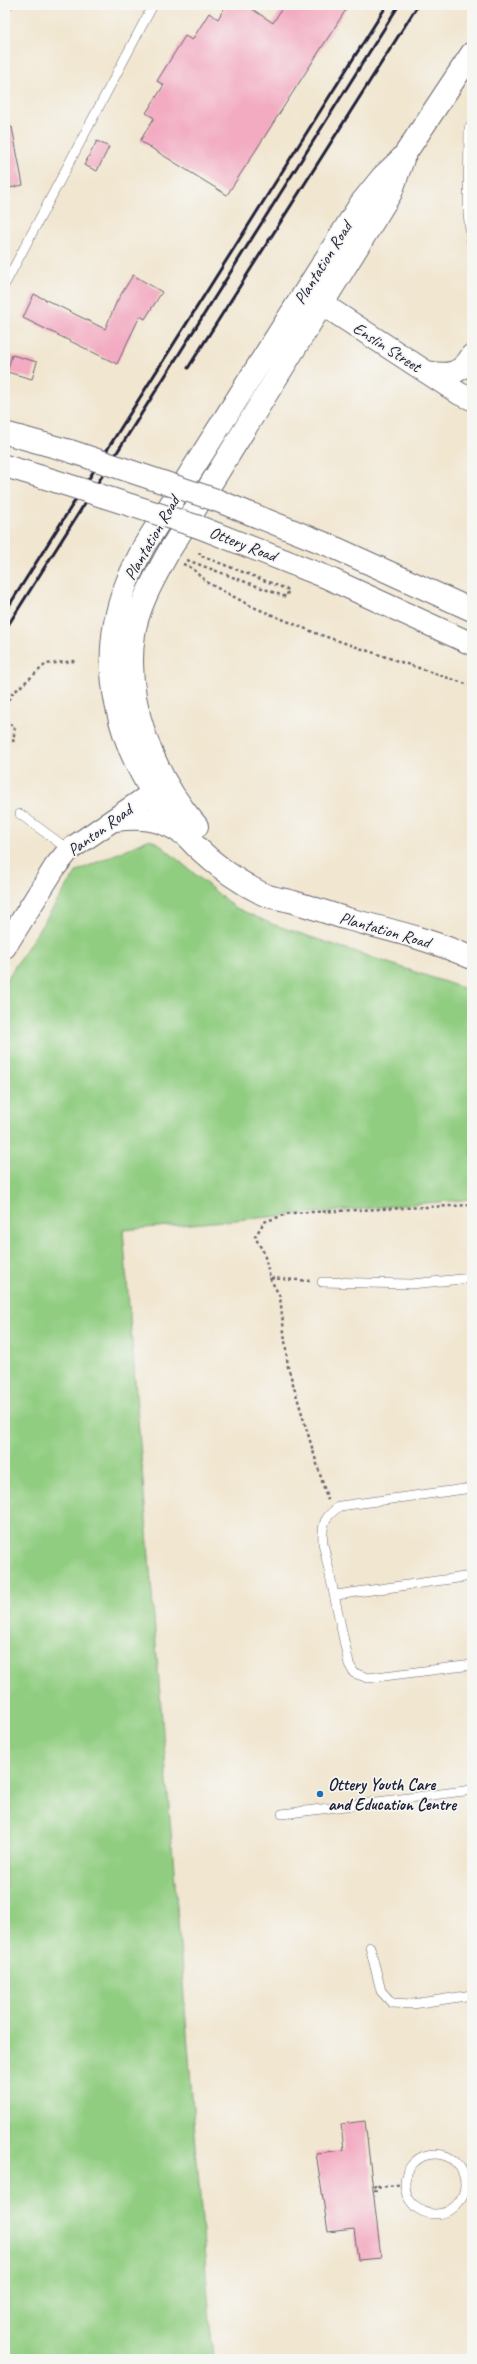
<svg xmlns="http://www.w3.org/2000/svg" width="477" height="2364" viewBox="0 0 477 2364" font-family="Caveat,sans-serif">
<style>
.green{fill:#91cd81;stroke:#5a785e}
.building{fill:#f3abc2}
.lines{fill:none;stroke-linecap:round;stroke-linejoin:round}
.lane-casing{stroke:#6a676f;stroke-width:10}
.secondary-casing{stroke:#6a676f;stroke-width:24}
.path{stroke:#6a676f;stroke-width:2.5;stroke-dasharray:3 3;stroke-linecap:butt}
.lane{stroke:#fff;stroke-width:9}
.secondary{stroke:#fff;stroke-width:22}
.rail{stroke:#22223b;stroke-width:3}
.secondary-bridge-casing{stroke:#6a676f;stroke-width:24;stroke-linecap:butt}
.secondary-bridge{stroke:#fff;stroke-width:22}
.poi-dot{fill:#1f6fb2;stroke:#f6f6f2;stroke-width:1.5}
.labels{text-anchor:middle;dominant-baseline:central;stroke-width:3.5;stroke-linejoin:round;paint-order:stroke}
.street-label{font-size:17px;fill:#22223b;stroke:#f6f6f2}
.poi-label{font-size:17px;font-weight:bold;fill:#22223b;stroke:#f6f6f2;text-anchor:start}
</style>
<rect width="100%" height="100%" fill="#f6f6f2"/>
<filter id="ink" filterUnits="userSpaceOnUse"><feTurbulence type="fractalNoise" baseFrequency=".025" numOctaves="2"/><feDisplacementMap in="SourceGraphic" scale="8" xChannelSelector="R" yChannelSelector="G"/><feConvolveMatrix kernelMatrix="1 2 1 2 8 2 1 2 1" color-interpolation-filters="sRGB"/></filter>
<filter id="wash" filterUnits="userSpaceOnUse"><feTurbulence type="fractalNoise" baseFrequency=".012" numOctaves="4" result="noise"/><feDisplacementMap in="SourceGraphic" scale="16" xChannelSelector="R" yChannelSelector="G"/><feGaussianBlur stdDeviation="0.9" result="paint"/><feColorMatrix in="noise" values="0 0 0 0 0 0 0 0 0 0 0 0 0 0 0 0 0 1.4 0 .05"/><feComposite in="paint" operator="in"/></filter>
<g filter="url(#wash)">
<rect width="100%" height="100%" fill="#f1e6d0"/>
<path class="green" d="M 150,839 L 159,844 L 234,907 L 272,924 L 472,991 L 472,1199 L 123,1230 L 213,2359 L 5,2359 L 5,982 L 77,871 Z"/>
<g id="blocks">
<path class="building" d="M 226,5 L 246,5 L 273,23 L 284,5 L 349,5 L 227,195 L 140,141 L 154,118 L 146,113 L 164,85 L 157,81 L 185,36 L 192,40 L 209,13 L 218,19 Z
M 5,127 L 12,127 L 23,185 L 5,189 Z
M 97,141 L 109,147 L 97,171 L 84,165 Z
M 133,275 L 162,292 L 145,319 L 140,316 L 117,364 L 23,318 L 34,294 L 105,329 L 117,301 Z
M 12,355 L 37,362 L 32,379 L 7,372 Z
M 365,2121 L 381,2258 L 358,2260 L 354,2229 L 328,2232 L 316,2153 L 344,2150 L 341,2124 Z"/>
</g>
</g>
<g filter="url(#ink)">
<use href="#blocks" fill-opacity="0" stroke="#6a676f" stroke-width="1"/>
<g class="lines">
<g class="lane-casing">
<path id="lane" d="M 5,5 L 8,5
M 469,128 L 468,214 L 472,245
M 5,284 L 153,5
M 20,814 L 69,850
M 322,1282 L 411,1284 L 472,1278
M 472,1488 L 340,1506 C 324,1517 322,1523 323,1543 L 349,1664 L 354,1673 L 368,1678 L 472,1665
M 336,1595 L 472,1576
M 282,1814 L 472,1790
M 370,1947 L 381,1991 L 392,2003 L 413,2004 L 472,1995
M405 2184a30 30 0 1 1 60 0a30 30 0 1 1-60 0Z"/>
</g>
<g class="secondary-casing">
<path id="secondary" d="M 472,53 L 403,157 L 382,177 L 361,203 L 144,546 C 131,571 120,595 115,623 C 95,731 167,847 263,894 C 273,899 286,899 297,903 C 314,908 331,914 348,919 C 390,930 433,940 472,958
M 310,296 L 460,394 L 472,399
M 427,372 C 447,376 461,375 472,355
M 5,433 L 70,451
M 5,466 L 52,480
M 216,500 L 331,546 L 472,610
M 199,527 L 326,577 L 472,644
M 115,820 C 139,817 159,818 180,832
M 197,826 C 153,776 124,700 134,634 C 138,606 155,577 168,553 L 391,193 L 403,159
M 5,947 L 55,867 L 69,850 L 154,792 L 167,789"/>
</g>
<path class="path" d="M 187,560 L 286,597 L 289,590 L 199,555 L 201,549
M 183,564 L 192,568 L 208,583 L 253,607 L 318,634 L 472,686
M 5,705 L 12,694 L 46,664 L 75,661
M 5,721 L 15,727 L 13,743
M 270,1278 L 280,1297 L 288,1367 L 328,1501
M 310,1281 L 270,1278 L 264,1253 L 255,1237 L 264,1222 L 290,1213 L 472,1205
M 380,2187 L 376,2184 L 373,2189 L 376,2191 L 380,2187 L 405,2184"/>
<use href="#lane" class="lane"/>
<use href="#secondary" class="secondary"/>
<path class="rail" d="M 188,368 L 418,5
M 5,612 L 387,5
M 5,630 L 399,5"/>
<g class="secondary-bridge-casing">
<path id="secondary-bridge" d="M 70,451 L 216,500
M 52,480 L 199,527"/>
</g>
<use href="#secondary-bridge" class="secondary-bridge"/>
</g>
</g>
<circle class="poi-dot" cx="320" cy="1794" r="4"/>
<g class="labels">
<g class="street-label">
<text transform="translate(323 263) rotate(-58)">Plantation Road</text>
<text transform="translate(387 347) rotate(33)">Enslin Street</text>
<text transform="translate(152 538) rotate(-60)">Plantation Road</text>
<text transform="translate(243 544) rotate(21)">Ottery Road</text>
<text transform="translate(100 830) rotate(-36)">Panton Road</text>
<text transform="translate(385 930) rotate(16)">Plantation Road</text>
</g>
<g class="poi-label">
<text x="328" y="1784">Ottery Youth Care<tspan x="328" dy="20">and Education Centre</tspan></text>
</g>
</g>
<rect width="477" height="2364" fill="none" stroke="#f6f6f2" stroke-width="20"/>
</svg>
